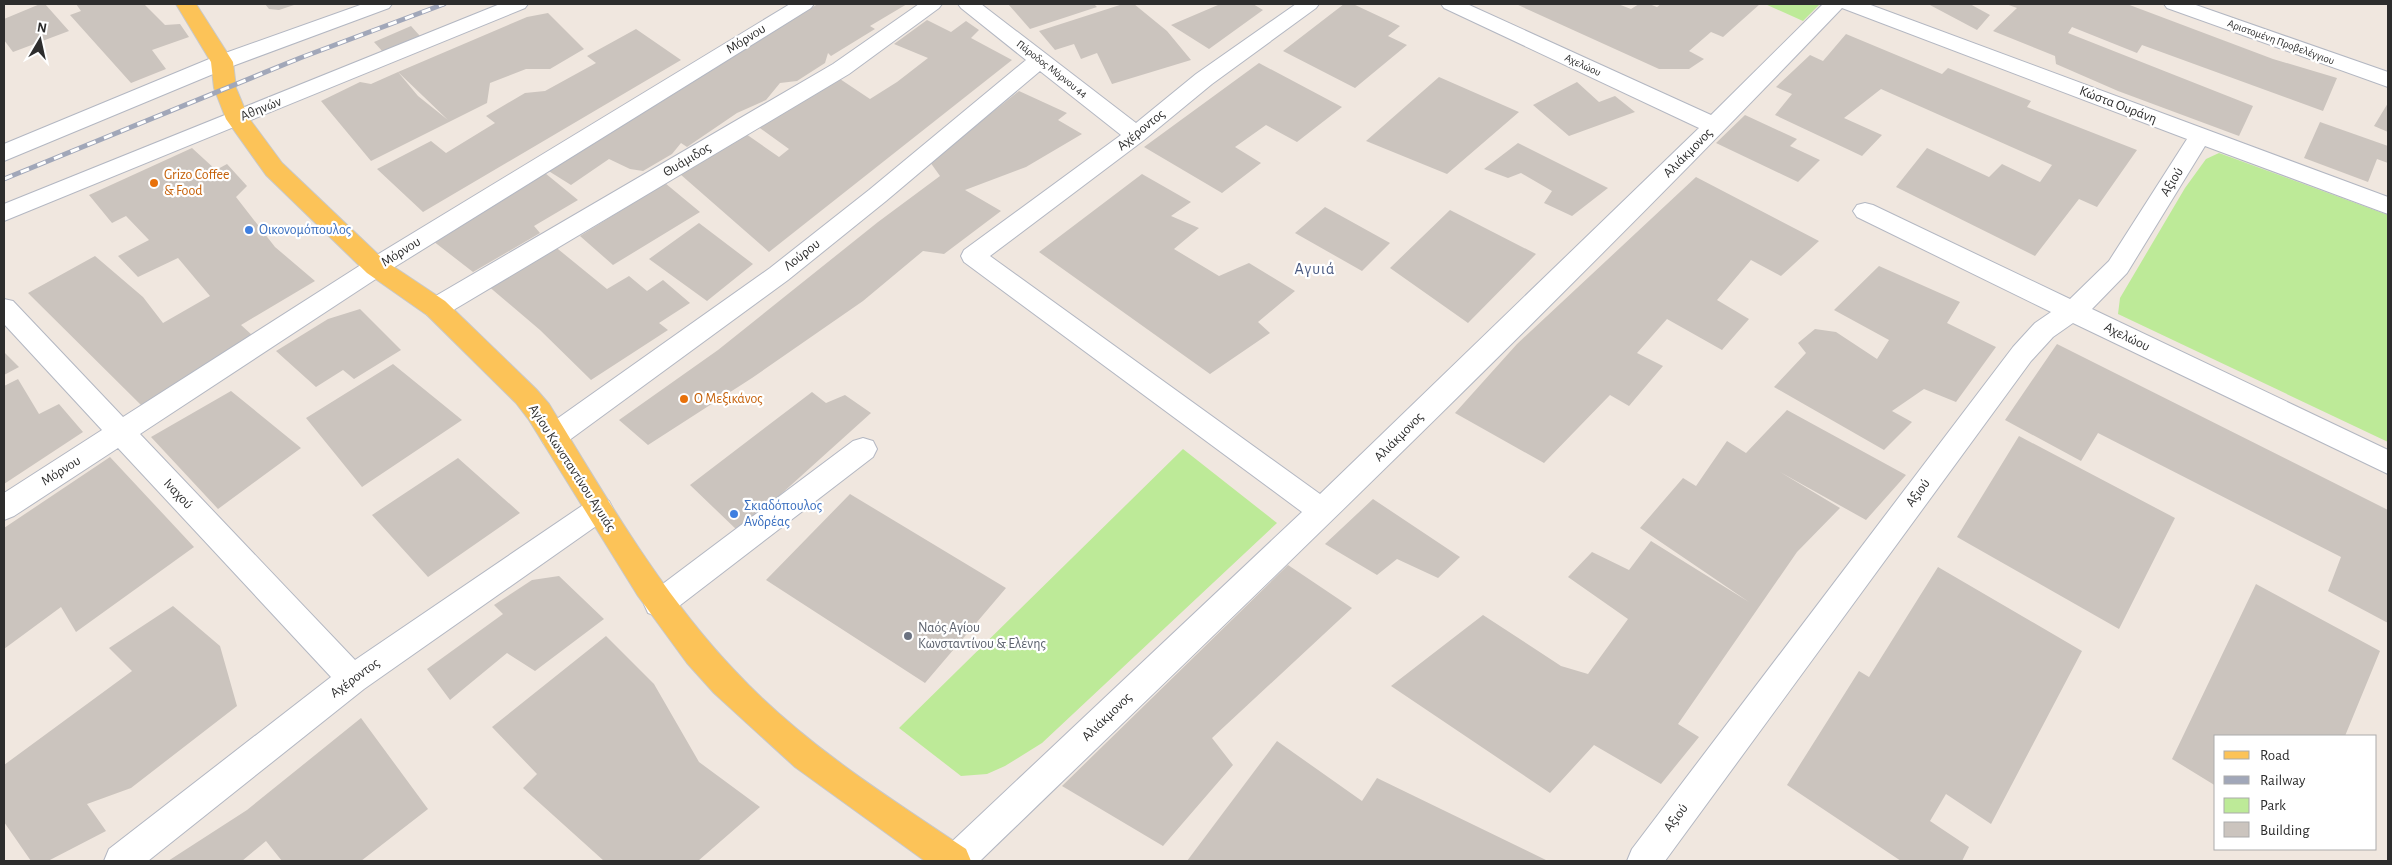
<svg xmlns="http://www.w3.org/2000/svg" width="2392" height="865" viewBox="0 0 2392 865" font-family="'Alegreya Sans',sans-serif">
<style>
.green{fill:#bdea98}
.building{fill:#cbc4be}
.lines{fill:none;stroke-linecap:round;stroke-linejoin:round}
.minor-casing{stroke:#b3b7c2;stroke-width:2}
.major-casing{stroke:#c8c8c8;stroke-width:2}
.minor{fill:#fff;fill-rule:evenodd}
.major{fill:#fcc358;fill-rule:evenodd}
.rail-casing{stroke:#a1a7b9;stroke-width:5}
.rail{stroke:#fff;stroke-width:3;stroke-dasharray:9;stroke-linecap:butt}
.food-dot{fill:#e8710a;stroke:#fff;stroke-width:2}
.shop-dot{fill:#3f7fe0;stroke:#fff;stroke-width:2}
.worship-dot{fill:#6b7280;stroke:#fff;stroke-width:2}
.labels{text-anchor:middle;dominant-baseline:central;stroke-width:4.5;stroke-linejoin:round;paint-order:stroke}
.far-street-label{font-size:11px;fill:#2d2d2d;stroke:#fff}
.street-label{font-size:14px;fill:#2d2d2d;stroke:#fff}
.food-label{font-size:14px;fill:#c56008;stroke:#fff;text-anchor:start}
.shop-label{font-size:14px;fill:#366cbe;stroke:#fff;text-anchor:start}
.worship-label{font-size:14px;fill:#5b616d;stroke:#fff;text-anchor:start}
.quarter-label{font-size:16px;letter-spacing:1px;fill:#495a83;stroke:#fff}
</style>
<rect width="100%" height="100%" fill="#f0e7df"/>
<path class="green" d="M 1765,4 L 1820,4 L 1803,21 Z
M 2219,153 L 2388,215 L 2388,442 L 2118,314 L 2120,298 L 2185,188 L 2206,159 Z
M 1183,449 L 1277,523 L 1042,743 L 1005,766 L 987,774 L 961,776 L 899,728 Z"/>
<path class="building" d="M 40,4 L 45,4 L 69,31 L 13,52 L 4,40 L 4,19 Z
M 76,4 L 144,4 L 165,25 L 180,24 L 189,37 L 152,50 L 166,69 L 131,83 L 70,15 L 81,11 Z
M 265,4 L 297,4 L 279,10 L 269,9 Z
M 818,4 L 907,4 L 870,26 L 875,29 L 831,56 L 828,53 L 825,63 L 797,81 L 780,83 L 766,100 L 737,113 L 687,147 L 681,143 L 672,154 L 643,171 L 630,169 L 609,159 L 571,185 L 547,170 L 782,24 Z
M 1008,4 L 1094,4 L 1097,7 L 1030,29 Z
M 1123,4 L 1134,4 L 1167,31 L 1191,60 L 1112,84 L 1097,53 L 1081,59 L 1074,44 L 1055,50 L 1039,31 Z
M 1216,4 L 1253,4 L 1263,10 L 1209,49 L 1171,25 L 1218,5 Z
M 1344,4 L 1353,4 L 1400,26 L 1388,36 L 1407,45 L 1355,88 L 1283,51 Z
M 1516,4 L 1618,4 L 1631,9 L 1639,4 L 1649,4 L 1657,7 L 1661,4 L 1760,4 L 1723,37 L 1711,32 L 1689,51 L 1704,59 L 1689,69 L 1659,69 Z
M 1928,4 L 1970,4 L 1990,15 L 1977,30 Z
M 2006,4 L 2127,4 L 2273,59 L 2337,78 L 2323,111 L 2142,45 L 2137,53 L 2072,27 L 2068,33 L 2253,106 L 2239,136 L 2118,91 L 2056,64 L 2055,56 L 1993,31 L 2017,8 Z
M 548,13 L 584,49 L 550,69 L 526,69 L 490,83 L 487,103 L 371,161 L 321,101 L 360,82 L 371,84 L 398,72 L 418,96 L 448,120 L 398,72 L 527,17 Z
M 927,20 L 951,32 L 966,21 L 979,30 L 971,38 L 1012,60 L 769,252 L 680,174 L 746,134 L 779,157 L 789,149 L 757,126 L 837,77 L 870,99 L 897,82 L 928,58 L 894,44 Z
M 411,26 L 420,36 L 383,52 L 374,42 Z
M 636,29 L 681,60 L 423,212 L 377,169 L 431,141 L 446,153 L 495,123 L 486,116 L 525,93 L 545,91 L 596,63 L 587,56 Z
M 1846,34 L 1942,74 L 1948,68 L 2031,101 L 2027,107 L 2137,150 L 2097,207 L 2079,199 L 2035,256 L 1896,187 L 1927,148 L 1989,177 L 2002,164 L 2040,182 L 2052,165 L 1881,89 L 1844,118 L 1882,135 L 1862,156 L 1775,115 L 1792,94 L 1776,87 L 1810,55 L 1823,61 Z
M 1259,63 L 1342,107 L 1297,142 L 1266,125 L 1235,147 L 1261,163 L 1222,193 L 1144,147 Z
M 1439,77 L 1519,112 L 1447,174 L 1366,141 Z
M 1577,82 L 1599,102 L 1615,96 L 1635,112 L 1569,136 L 1533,105 Z
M 1019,91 L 1067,113 L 1058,120 L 1082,134 L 1026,167 L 965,190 L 1001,211 L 944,254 L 923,251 L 863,301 L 752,378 L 648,445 L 619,420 L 718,350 L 878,222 L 940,176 L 930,162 Z
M 2388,103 L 2388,132 L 2374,126 Z
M 1745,115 L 1797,139 L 1790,146 L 1820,160 L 1798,182 L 1716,143 Z
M 2320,122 L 2388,146 L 2388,163 L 2377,159 L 2368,182 L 2304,158 Z
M 1518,143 L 1608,188 L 1572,216 L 1544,203 L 1552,191 L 1521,173 L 1508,178 L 1484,169 Z
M 192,148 L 216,170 L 227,164 L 247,186 L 236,197 L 275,247 L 315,281 L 241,325 L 252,335 L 142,406 L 28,293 L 95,256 L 143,297 L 163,323 L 210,296 L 178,258 L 138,277 L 118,256 L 149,240 L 126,216 L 112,223 L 89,195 Z
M 545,173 L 578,200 L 534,226 L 540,233 L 473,272 L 433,241 Z
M 1142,174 L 1191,202 L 1171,216 L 1199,228 L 1174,249 L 1219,276 L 1249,263 L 1295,291 L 1258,322 L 1270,333 L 1210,374 L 1039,252 Z
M 1696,177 L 1819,241 L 1781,276 L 1751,260 L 1717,300 L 1749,319 L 1722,350 L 1667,319 L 1637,353 L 1663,366 L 1629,406 L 1610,395 L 1544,463 L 1455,413 L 1517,344 Z
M 665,183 L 700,212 L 613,265 L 580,236 Z
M 1325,207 L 1390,243 L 1362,271 L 1295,233 Z
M 1450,210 L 1536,254 L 1468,323 L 1390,268 Z
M 699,223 L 753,264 L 707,301 L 649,259 Z
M 553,245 L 607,289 L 629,276 L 647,291 L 663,280 L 690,303 L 659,323 L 668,330 L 591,380 L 540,330 L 487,285 Z
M 1879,266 L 1960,302 L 1947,323 L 1996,347 L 1956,402 L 1924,389 L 1892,411 L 1912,422 L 1884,450 L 1774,387 L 1806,353 L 1798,343 L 1815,329 L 1836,332 L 1877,359 L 1889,340 L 1834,310 Z
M 360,309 L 401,350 L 354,379 L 343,370 L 316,387 L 276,351 L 328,319 Z
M 2057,344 L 2388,510 L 2388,623 L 2328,591 L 2341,557 L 2098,433 L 2081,461 L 2005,420 Z
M 4,352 L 19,367 L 4,375 Z
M 393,364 L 462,420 L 362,487 L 306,418 Z
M 18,379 L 39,414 L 59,404 L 83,432 L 4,484 L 4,386 Z
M 231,391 L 301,448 L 218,509 L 151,437 Z
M 812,392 L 826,403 L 845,395 L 871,413 L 739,532 L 690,485 Z
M 1787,410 L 1906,475 L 1866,520 L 1780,472 L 1840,508 L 1797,552 L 1678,724 L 1699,737 L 1661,784 L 1594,745 L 1550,793 L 1391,686 L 1483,615 L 1561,666 L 1588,674 L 1628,619 L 1568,577 L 1592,552 L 1629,570 L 1651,541 L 1749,602 L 1640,528 L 1683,478 L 1696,486 L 1727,441 L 1746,453 Z
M 2019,436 L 2175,518 L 2119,629 L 1957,537 Z
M 110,457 L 194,547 L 76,632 L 61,607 L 4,649 L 4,528 Z
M 458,458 L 520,513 L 428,577 L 372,515 Z
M 850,494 L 1006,588 L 925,683 L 766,580 Z
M 1373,499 L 1460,557 L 1438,578 L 1397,559 L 1377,575 L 1325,544 Z
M 1288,565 L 1352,608 L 1212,738 L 1233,765 L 1163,846 L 1062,786 Z
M 1938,567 L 2082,651 L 1991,824 L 1946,794 L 1930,821 L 1969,847 L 1962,861 L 1901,861 L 1787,785 L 1859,671 L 1869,677 Z
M 559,576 L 604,619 L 535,671 L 507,653 L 450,700 L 427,669 L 503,614 L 494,605 L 532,580 Z
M 2256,584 L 2380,651 L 2345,736 L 2216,736 L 2216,786 L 2172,759 Z
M 173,606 L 220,646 L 237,706 L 131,788 L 87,804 L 106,831 L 48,861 L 31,861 L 4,822 L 4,765 L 132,671 L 109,648 Z
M 606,636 L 654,684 L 699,762 L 760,807 L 698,861 L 604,861 L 523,788 L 537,774 L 492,727 Z
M 361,718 L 428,809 L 361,861 L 282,861 L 266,841 L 242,861 L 168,861 L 247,810 Z
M 1277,741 L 1362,801 L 1377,778 L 1548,861 L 1187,861 Z"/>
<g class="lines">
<g class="minor-casing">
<path id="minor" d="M 363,4 L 392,4 L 389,8 L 230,67 L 4,161 L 4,144 L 214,57 Z
M 500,4 L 528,4 L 525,8 L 4,221 L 4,204 Z
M 790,4 L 814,4 L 811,8 L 385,273 L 140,434 L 355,660 L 589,501 L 599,497 L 609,501 L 613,509 L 609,517 L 364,689 L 148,861 L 104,861 L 109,849 L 331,677 L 118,448 L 14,516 L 4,520 L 4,493 L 102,430 L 4,324 L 4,299 L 13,301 L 123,417 L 367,261 Z
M 919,4 L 942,4 L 939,8 L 849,74 L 445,315 L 436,317 L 427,315 L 423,308 L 427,301 L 833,64 Z
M 958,4 L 981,4 L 1136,123 L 1196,74 L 1296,4 L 1319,4 L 1316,8 L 1212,84 L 1144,140 L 990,256 L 1320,494 L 1699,128 L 1444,8 L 1441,4 L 1467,4 L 1711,115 L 1823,4 L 1868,4 L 2388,197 L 2388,214 L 2205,146 L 2127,273 L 2092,309 L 2388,450 L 2388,474 L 2073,323 L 2053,337 L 2031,361 L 1665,861 L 1627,861 L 1632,849 L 2013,347 L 2035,323 L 2051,312 L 1857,217 L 1853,211 L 1857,205 L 1865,203 L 1873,205 L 2070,299 L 2109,261 L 2187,139 L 1842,8 C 1562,301 1271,580 980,861 L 939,861 L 944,849 L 1302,512 L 964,262 L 961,256 L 964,250 L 1121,135 L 1040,71 L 886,201 L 788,280 L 564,444 L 554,447 L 544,444 L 540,436 L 544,428 L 770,268 L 869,190 L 1026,60 L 961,8 Z
M 2164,4 L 2193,4 L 2388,72 L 2388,87 L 2167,8 Z
M 863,438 L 873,441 L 877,449 L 873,457 L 670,613 L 659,617 L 648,613 L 644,604 L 648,595 L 853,441 Z"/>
</g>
<g class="major-casing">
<path id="major" d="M 176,4 L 196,4 L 233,62 L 236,88 L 248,117 L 282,163 L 385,261 L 445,301 L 536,389 L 549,404 C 606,497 660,592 735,671 C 801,742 886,796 966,849 L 971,861 L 925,861 L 795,767 L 714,693 L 687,663 L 638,596 L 529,420 L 516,403 L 427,315 L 367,273 L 266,175 L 226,119 L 214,88 L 211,62 Z"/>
</g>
<use href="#minor" class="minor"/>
<use href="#major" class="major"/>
<g class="rail-casing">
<path id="rail" d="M 4,179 L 300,58 L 444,4"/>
</g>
<use href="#rail" class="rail"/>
</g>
<g class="food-dot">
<circle cx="154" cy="183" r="5"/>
<circle cx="684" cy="399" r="5"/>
</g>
<g class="shop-dot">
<circle cx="249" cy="230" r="5"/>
<circle cx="734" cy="514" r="5"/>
</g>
<circle class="worship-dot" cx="908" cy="636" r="5"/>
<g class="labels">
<g class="far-street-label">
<text transform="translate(2281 42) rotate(20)">Αριστομένη Προβελέγγιου</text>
<text transform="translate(1583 65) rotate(25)">Αχελώου</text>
<text transform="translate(1052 69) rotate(38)">Πάροδος Μόρνου 44</text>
</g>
<g class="street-label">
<text transform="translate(746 39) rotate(-32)">Μόρνου</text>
<text transform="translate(2118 105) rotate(21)">Κώστα Ουράνη</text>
<text transform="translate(261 109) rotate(-22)">Αθηνών</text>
<text transform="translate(1141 130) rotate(-39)">Αχέροντος</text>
<text transform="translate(1688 153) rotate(-45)">Αλιάκμονος</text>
<text transform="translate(687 160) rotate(-31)">Θυάμιδος</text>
<text transform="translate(2172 182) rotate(-58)">Αξιού</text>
<text transform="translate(401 252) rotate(-32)">Μόρνου</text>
<text transform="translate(802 255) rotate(-38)">Λούρου</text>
<text transform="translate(2127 337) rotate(26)">Αχελώου</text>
<text transform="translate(1399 437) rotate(-45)">Αλιάκμονος</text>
<text transform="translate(572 468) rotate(57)">Αγίου Κωνσταντίνου Αγυιάς</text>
<text transform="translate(61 471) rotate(-32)">Μόρνου</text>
<text transform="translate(1918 493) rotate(-53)">Αξιού</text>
<text transform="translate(178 494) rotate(47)">Ιναχού</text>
<text transform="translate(355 678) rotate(-36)">Αχέροντος</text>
<text transform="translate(1107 717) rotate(-44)">Αλιάκμονος</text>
<text transform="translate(1676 818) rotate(-53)">Αξιού</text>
</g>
<g class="food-label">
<text x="164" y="175">Grizo Coffee<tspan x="164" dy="16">&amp; Food</tspan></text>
<text x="694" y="399">Ο Μεξικάνος</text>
</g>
<g class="shop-label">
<text x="259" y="230">Οικονομόπουλος</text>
<text x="744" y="506">Σκιαδόπουλος<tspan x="744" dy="16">Ανδρέας</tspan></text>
</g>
<g class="worship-label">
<text x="918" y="628">Ναός Αγίου<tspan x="918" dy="16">Κωνσταντίνου &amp; Ελένης</tspan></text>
</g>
<g class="quarter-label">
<text x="1315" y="269">Αγυιά</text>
</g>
</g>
<rect width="2392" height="865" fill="none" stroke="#2d2d2d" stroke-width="10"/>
<rect x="2214" y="735" width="162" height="115" fill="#ffffff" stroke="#ababab"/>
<rect x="2224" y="751" width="25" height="8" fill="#fcc358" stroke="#ababab"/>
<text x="2260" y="760" font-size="15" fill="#2d2d2d">Road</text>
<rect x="2224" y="776" width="25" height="8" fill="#a1a7b9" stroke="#ababab"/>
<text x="2260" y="785" font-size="15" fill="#2d2d2d">Railway</text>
<rect x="2224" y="798" width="25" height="15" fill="#bdea98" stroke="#ababab"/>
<text x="2260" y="810" font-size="15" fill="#2d2d2d">Park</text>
<rect x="2224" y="822" width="25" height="15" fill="#cbc4be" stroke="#ababab"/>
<text x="2260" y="835" font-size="15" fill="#2d2d2d">Building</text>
<g transform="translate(40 40) rotate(9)" stroke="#ffffff" stroke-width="4" paint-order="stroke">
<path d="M0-4L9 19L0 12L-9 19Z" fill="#2d2d2d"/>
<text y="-8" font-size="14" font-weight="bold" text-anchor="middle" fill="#2d2d2d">N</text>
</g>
</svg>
